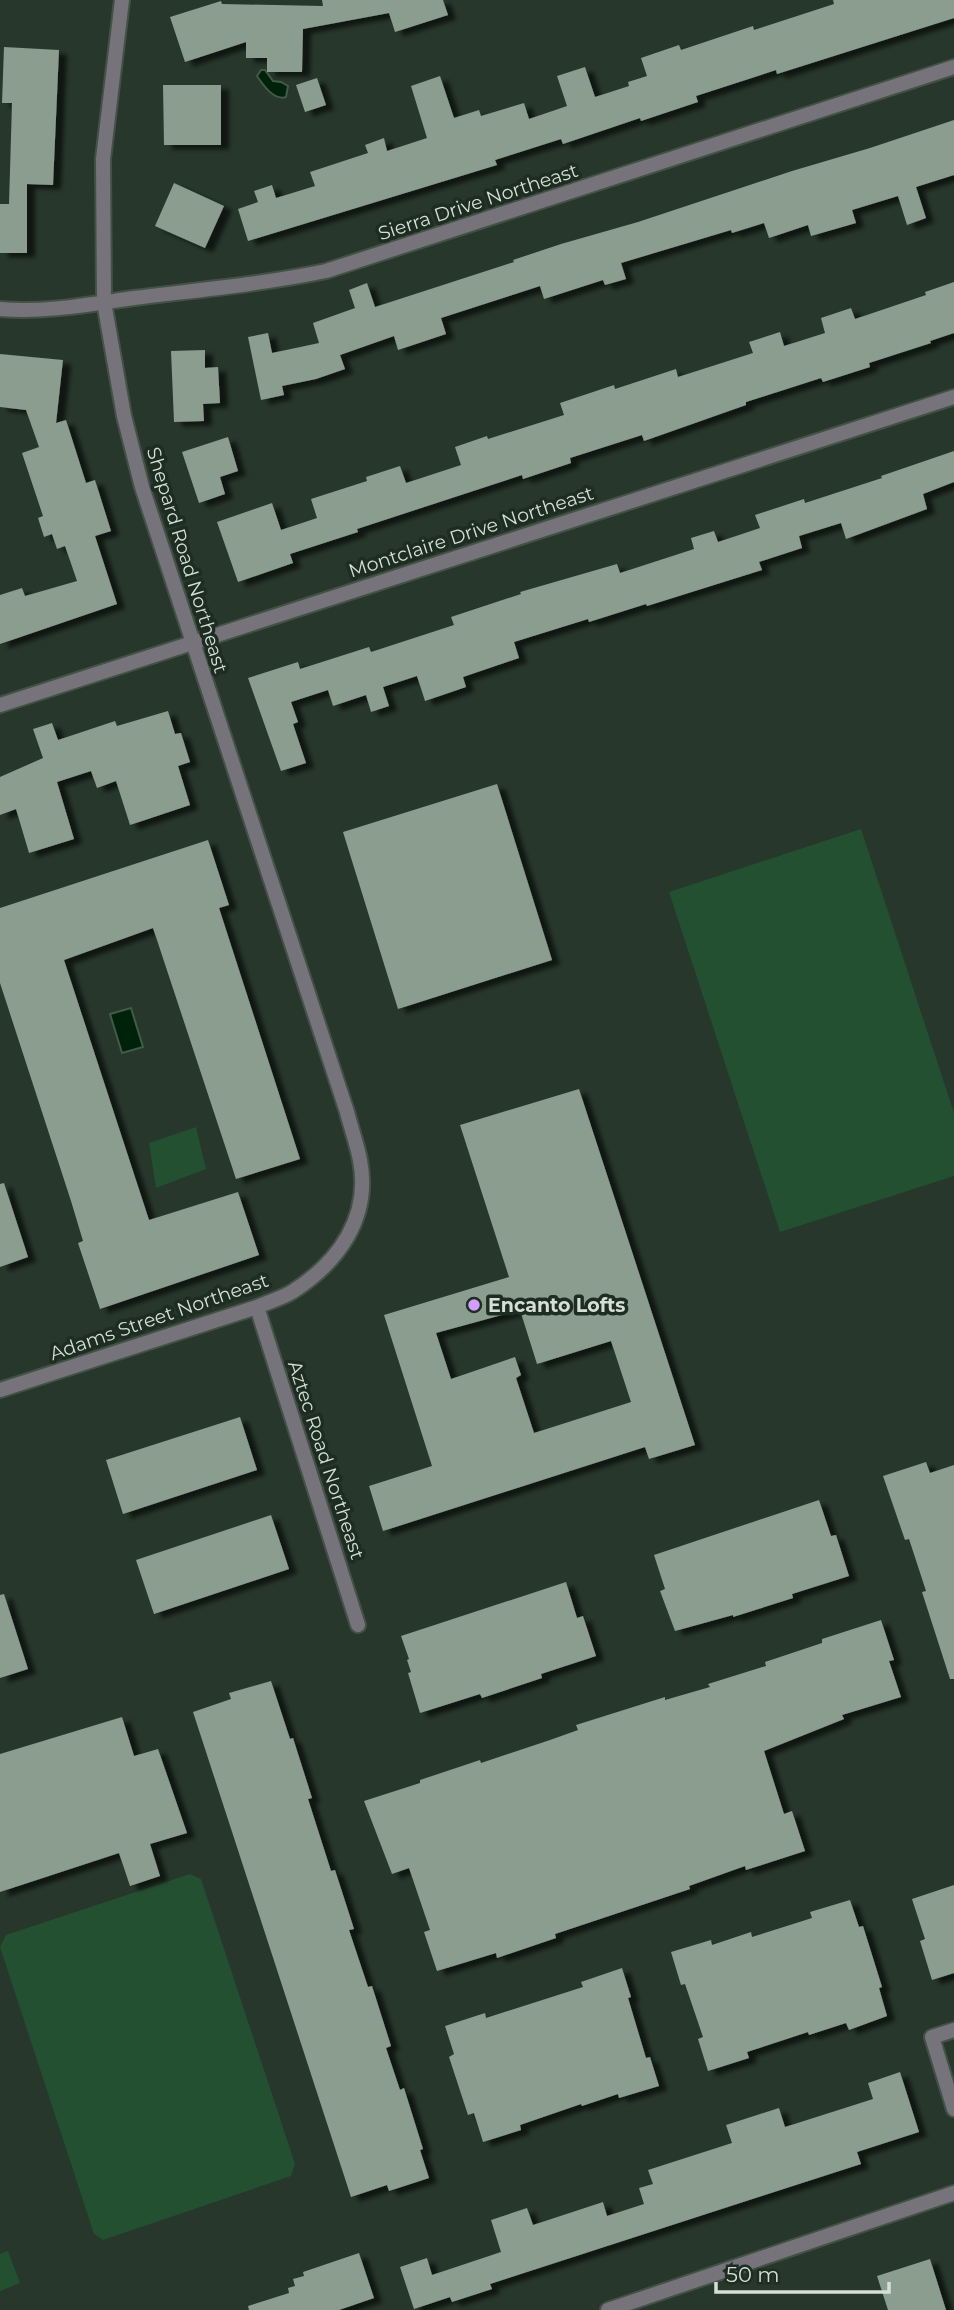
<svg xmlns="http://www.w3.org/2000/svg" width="954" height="2310" viewBox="0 0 954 2310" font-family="Montserrat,sans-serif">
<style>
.green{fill:#235031}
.water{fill:#00220a;stroke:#405b48;stroke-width:2}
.building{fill:#8a9d8e;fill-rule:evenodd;filter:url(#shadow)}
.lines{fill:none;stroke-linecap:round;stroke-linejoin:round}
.minor-casing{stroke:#435247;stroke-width:18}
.minor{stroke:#77737b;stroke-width:14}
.poi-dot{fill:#d19dfe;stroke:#1d2d21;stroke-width:2.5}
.labels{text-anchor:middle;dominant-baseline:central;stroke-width:7;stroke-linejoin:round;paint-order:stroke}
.street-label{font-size:19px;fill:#d5dfd7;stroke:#1d2d21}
.poi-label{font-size:19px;font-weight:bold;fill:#d5dfd7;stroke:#1d2d21;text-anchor:start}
</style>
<defs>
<filter id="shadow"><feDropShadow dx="8" dy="4.5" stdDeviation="2" flood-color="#0009"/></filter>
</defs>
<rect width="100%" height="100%" fill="#27372b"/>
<path class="green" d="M 861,829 L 954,1113 L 954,1176 L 780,1232 L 669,892 Z
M 196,1127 L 206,1169 L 156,1188 L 149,1143 Z
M 190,1874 L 201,1879 L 295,2164 L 291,2176 L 103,2240 L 94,2234 L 0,1947 L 6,1935 Z
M 8,2251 L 20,2283 L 0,2291 L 0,2254 Z"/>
<path class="water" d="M 261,70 L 265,70 L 273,81 L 281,82 L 288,86 L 286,97 C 274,101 263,85 257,76 Z
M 131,1008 L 143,1047 L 122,1053 L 110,1014 Z"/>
<path class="building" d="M 322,0 L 443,0 L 448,15 L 395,32 L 389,13 L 303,29 L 302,72 L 267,72 L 267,58 L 246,58 L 246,42 L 185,62 L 170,17 L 221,1 L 222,4 L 323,6 Z
M 833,0 L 954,0 L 954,18 L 777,74 L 776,70 L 696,96 L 698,102 L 641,121 L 640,118 L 563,144 L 561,139 L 495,160 L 497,165 L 248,241 L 238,209 L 258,202 L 254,191 L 272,185 L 276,198 L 315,186 L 310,172 L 368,153 L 365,145 L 384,138 L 387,151 L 427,138 L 411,86 L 440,76 L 454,118 L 479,110 L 481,116 L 524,103 L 529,119 L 567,106 L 557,76 L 585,67 L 595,97 L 629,86 L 628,82 L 647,76 L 641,58 L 679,45 L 681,50 L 753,26 L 754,30 L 834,4 Z
M 4,47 L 59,50 L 53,185 L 27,184 L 27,253 L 0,253 L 0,204 L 9,204 L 12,103 L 2,103 Z
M 317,78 L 326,105 L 305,112 L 296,85 Z
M 163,85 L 221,85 L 221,145 L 164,145 Z
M 954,120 L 954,175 L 916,187 L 926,218 L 907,225 L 898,196 L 852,210 L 856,223 L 811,236 L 808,225 L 769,238 L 764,223 L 732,233 L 731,230 L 621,263 L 626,279 L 605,285 L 603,280 L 544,299 L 540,286 L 441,318 L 446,334 L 398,350 L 394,336 L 340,355 L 345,369 L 316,379 L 282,386 L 284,395 L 261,400 L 248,337 L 268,333 L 272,353 L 319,343 L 313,323 L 355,308 L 349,290 L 367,283 L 375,307 L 514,262 L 513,260 L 561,244 L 638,222 L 792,171 L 870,148 Z
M 174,183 L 224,206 L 205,248 L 155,226 Z
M 954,282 L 954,333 L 930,341 L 931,343 L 869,363 L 870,367 L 823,382 L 821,378 L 746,402 L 746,405 L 644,441 L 642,435 L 570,458 L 571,463 L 523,479 L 522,475 L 357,529 L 358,532 L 290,554 L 293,563 L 238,582 L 217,522 L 272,503 L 281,530 L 317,518 L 311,499 L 367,481 L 366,477 L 400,466 L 406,483 L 461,465 L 455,447 L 487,436 L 488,439 L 564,415 L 560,403 L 614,385 L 615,389 L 676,369 L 678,377 L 753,353 L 749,342 L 780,332 L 784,346 L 825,333 L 821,318 L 851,308 L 855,319 L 926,295 L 925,292 Z
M 205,350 L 205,368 L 218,367 L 220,403 L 203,404 L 204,421 L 174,422 L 171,351 Z
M 0,354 L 63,360 L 56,423 L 66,420 L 86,483 L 95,480 L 111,531 L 95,536 L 117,604 L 0,644 L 0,595 L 22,588 L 25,596 L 77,581 L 65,546 L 57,549 L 52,534 L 44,537 L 38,518 L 43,516 L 22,453 L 39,447 L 26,410 L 0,407 Z
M 228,437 L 238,471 L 220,477 L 225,494 L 199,503 L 182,452 Z
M 954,451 L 954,482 L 923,494 L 927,509 L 846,539 L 841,523 L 799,536 L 802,548 L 759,562 L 762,570 L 647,606 L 646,604 L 589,622 L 588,619 L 514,642 L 519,658 L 463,677 L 466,687 L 425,701 L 417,676 L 383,687 L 389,706 L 371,712 L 366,695 L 333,706 L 328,690 L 291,702 L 298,722 L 293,724 L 306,763 L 281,771 L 248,678 L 298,662 L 300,669 L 369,647 L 371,652 L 454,625 L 451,617 L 521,594 L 520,592 L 617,564 L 620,573 L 694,549 L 691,538 L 714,531 L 718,542 L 760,528 L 755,515 L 804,499 L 805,503 L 882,478 L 881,476 Z
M 168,711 L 175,734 L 181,733 L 190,762 L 178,766 L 190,805 L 130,825 L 116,781 L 97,788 L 91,771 L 57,782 L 74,839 L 29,853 L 16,809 L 0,815 L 0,777 L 43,758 L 33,729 L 52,723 L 58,740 L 115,721 L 117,726 Z
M 497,784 L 552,960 L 398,1009 L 343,832 Z
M 208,840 L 229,905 L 219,908 L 300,1159 L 236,1179 L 153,928 L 64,960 L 149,1220 L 238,1192 L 259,1255 L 100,1309 L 78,1243 L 83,1241 L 71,1201 L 0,983 L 0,908 Z
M 579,1089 L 695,1445 L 649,1459 L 645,1447 L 383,1531 L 369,1486 L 432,1466 L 384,1315 L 509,1277 L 460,1125 ZM 520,1310 L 537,1364 L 611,1341 L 631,1402 L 534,1433 L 516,1378 L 521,1375 L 515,1357 L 451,1379 L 436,1333 Z
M 4,1183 L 28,1257 L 0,1267 L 0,1184 Z
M 240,1417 L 257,1470 L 123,1514 L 106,1460 Z
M 926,1462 L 930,1473 L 954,1465 L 954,1679 L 950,1679 L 922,1592 L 926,1591 L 909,1539 L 905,1540 L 883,1476 Z
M 819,1500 L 831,1536 L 836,1535 L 849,1576 L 792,1594 L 793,1598 L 733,1617 L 733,1615 L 675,1631 L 660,1591 L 665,1589 L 654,1555 Z
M 271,1515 L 289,1569 L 154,1614 L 136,1560 Z
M 566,1582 L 577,1618 L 583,1616 L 596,1656 L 541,1674 L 542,1678 L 482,1698 L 480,1694 L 420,1713 L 408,1673 L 411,1672 L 407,1660 L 409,1659 L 401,1636 Z
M 4,1594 L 28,1669 L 0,1678 L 0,1595 Z
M 881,1620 L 894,1660 L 889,1661 L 901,1697 L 842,1715 L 844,1719 L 764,1751 L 784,1814 L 792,1811 L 805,1851 L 746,1870 L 745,1866 L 689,1886 L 690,1889 L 555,1934 L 556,1938 L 497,1958 L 496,1953 L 437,1971 L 424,1932 L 430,1930 L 409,1868 L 392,1874 L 364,1801 L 420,1783 L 420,1780 L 480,1760 L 481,1763 L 550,1740 L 578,1730 L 576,1725 L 665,1697 L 665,1700 L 710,1687 L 708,1684 L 766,1666 L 765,1662 L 822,1643 L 822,1639 Z
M 271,1681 L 290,1739 L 293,1738 L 312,1798 L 308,1799 L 331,1871 L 335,1870 L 354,1929 L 349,1930 L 368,1987 L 372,1986 L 391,2046 L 386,2048 L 400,2090 L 404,2088 L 423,2149 L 420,2150 L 429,2178 L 389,2191 L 387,2185 L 351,2197 L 193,1712 L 231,1699 L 229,1693 Z
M 122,1717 L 134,1756 L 158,1749 L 187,1833 L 150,1844 L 160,1876 L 130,1886 L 119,1853 L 0,1892 L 0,1754 Z
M 954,1885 L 954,1973 L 932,1980 L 920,1941 L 925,1939 L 912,1899 Z
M 850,1900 L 859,1927 L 863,1926 L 882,1987 L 879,1988 L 887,2016 L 849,2030 L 846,2023 L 809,2035 L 808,2032 L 747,2052 L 749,2058 L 708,2071 L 698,2039 L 703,2037 L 685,1984 L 681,1985 L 671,1952 L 711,1940 L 712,1945 L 751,1932 L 752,1937 L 812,1918 L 810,1912 Z
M 622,1968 L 631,1997 L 628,1998 L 646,2058 L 650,2057 L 659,2086 L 619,2098 L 618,2094 L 582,2106 L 581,2104 L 520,2125 L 521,2130 L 483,2142 L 474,2113 L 468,2115 L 449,2057 L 454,2054 L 445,2026 L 485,2013 L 486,2018 L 583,1987 L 581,1982 Z
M 900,2072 L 919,2132 L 857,2152 L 861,2164 L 490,2284 L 492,2289 L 452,2302 L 450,2297 L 414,2309 L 400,2267 L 427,2258 L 432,2275 L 501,2252 L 491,2220 L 527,2208 L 533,2225 L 603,2202 L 607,2216 L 644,2204 L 639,2188 L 653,2184 L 648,2170 L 732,2143 L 726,2125 L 779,2108 L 785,2127 L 873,2099 L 868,2083 Z
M 359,2253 L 374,2298 L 339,2310 L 249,2310 L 248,2306 L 289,2293 L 288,2288 L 295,2286 L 293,2279 L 304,2276 L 303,2272 Z
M 930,2259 L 946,2310 L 888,2310 L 877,2276 Z"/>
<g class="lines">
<g class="minor-casing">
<path id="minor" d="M 0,309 C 44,313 91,304 134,298 C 199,290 263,284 326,271 L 954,67
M 0,705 L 954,397
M 257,1307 L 358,1625
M 0,1390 L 257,1307 C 268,1302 282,1298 292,1292 C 339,1262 371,1217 360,1160 C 357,1144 351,1128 347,1112 L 142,487 L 124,416 L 104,302 L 103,159 L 122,0
M 954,2030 L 932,2037 L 954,2109
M 608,2310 L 954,2193"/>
</g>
<use href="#minor" class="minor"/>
</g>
<circle class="poi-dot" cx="474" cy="1305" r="7"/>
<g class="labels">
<g class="street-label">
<text transform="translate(478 202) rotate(-18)">Sierra Drive Northeast</text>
<text transform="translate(471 532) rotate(-18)">Montclaire Drive Northeast</text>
<text transform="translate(187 560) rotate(73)">Shepard Road Northeast</text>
<text transform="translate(159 1317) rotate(-19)">Adams Street Northeast</text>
<text transform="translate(326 1460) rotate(72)">Aztec Road Northeast</text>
</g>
<g class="poi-label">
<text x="488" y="1305">Encanto Lofts</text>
</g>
</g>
<path d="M716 2282v10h173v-10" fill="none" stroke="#d5dfd7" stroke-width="3.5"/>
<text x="726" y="2282" font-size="21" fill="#d5dfd7" stroke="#1d2d21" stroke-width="5" paint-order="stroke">50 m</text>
</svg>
